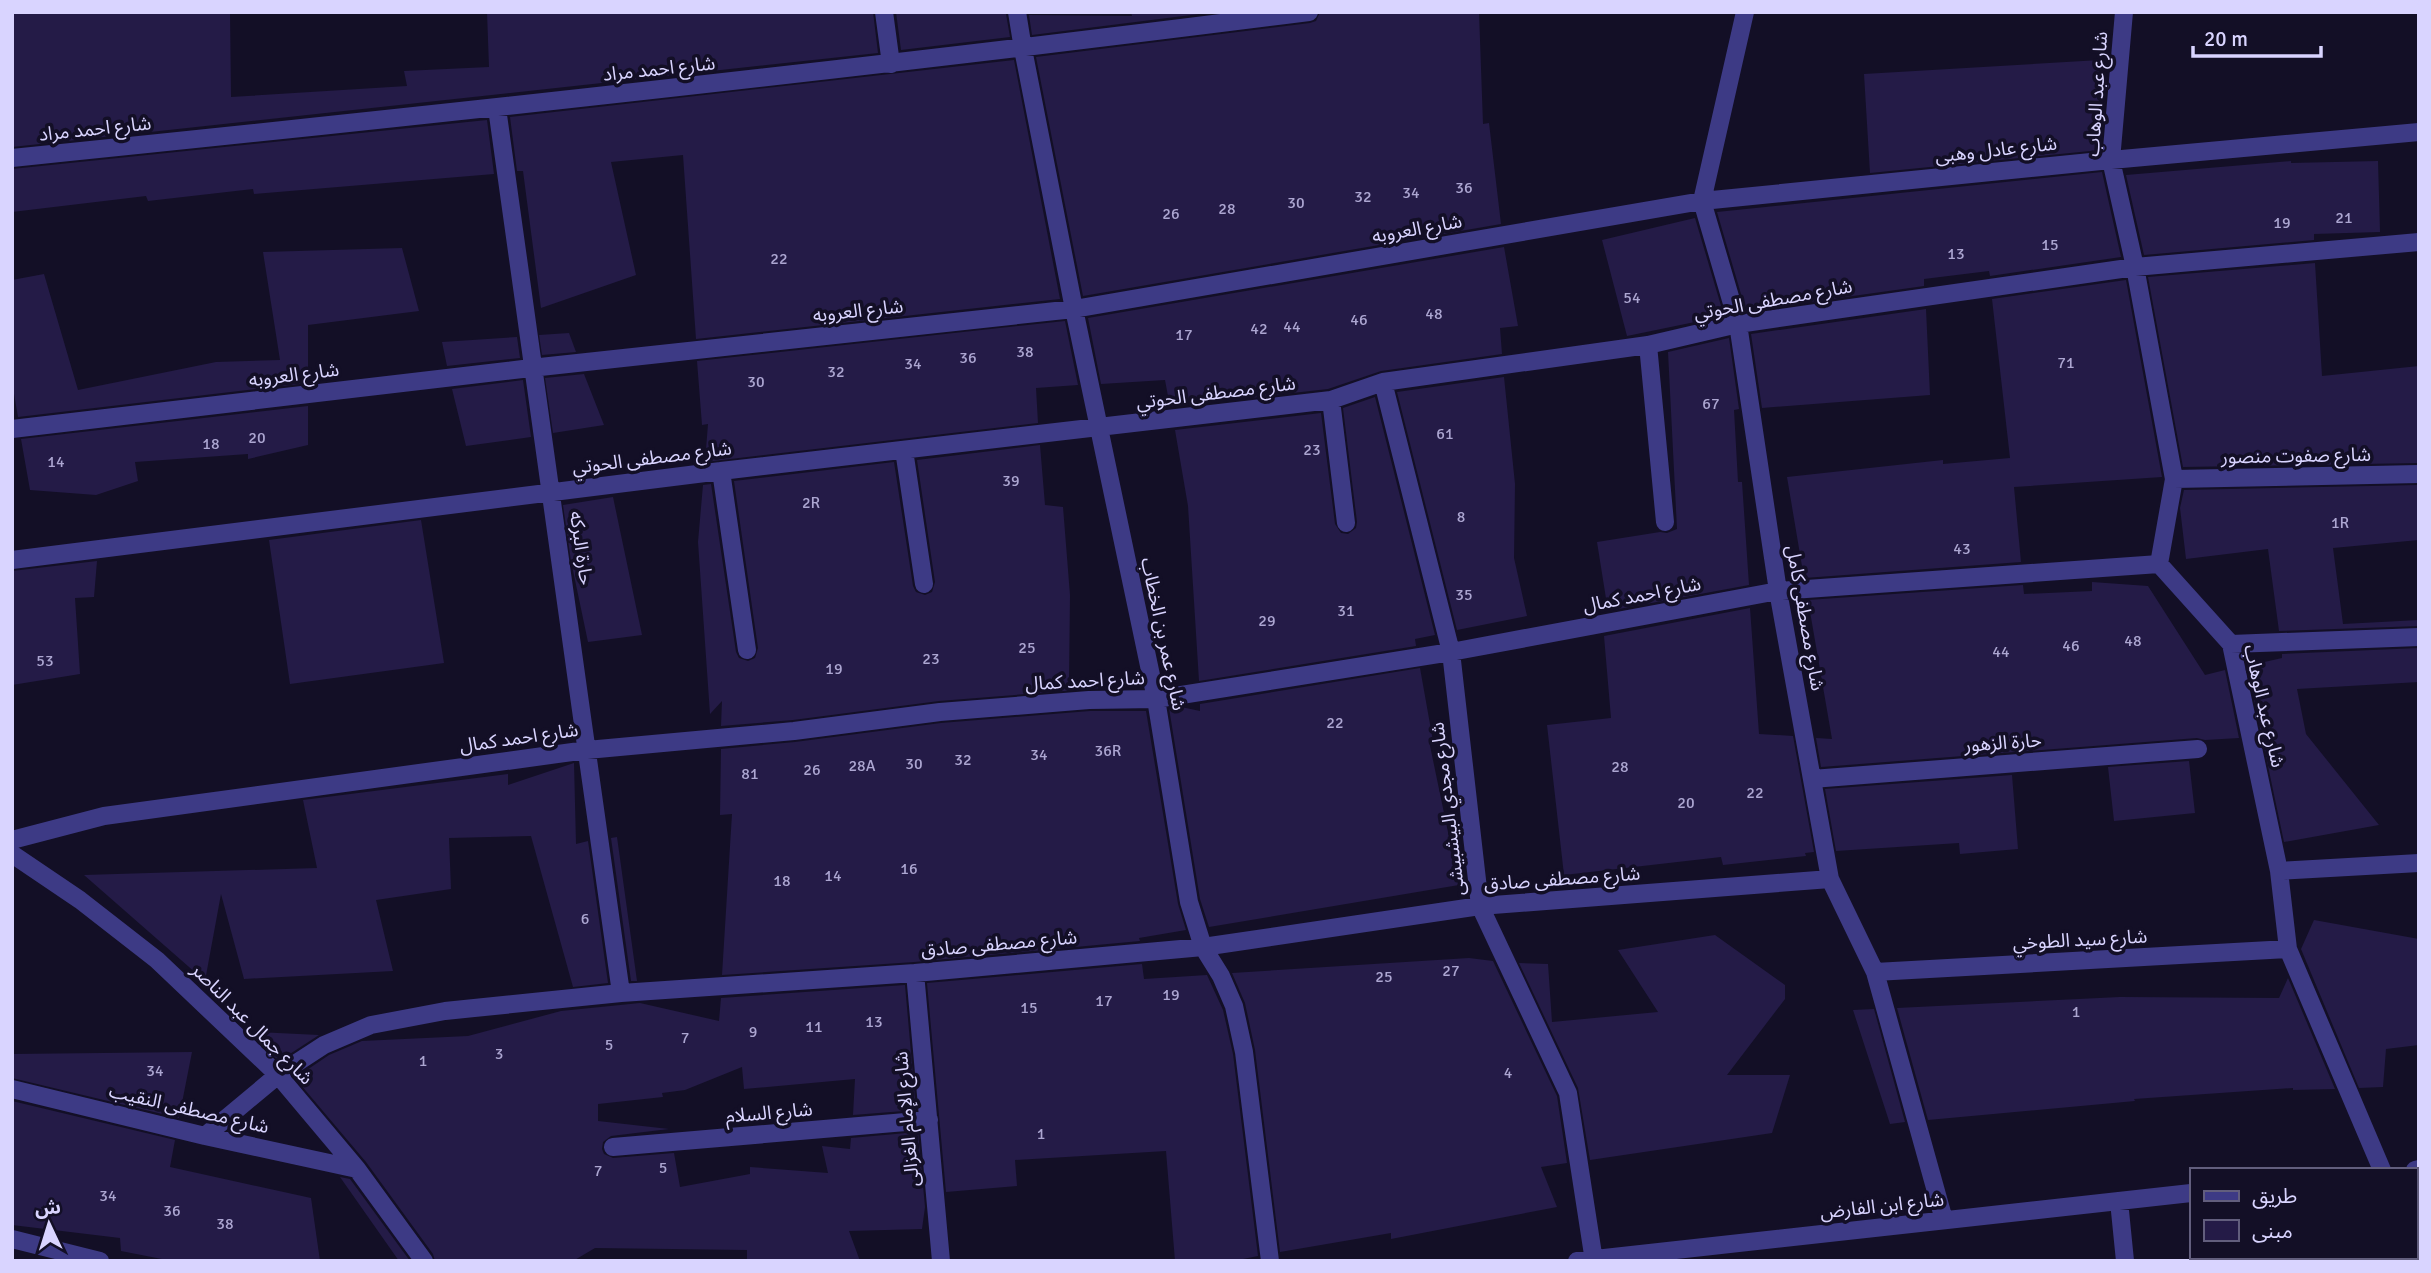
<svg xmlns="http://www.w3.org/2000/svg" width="2431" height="1273" viewBox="0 0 2431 1273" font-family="Signika,'Noto Sans Arabic',sans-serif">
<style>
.building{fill:#241b47}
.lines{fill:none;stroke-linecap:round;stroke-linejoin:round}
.minor{stroke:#3d3a85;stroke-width:18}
.labels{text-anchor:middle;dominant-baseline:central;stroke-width:7;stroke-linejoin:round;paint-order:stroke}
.number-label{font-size:16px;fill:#aca6d1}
.street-label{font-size:19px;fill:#d9d4ff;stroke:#130f26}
</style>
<rect width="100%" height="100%" fill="#130f26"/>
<path class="building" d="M 12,12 L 230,12 L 231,97 L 407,86 L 404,71 L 489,67 L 487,12 L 873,12 L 878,53 L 12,147 Z
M 896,12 L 1006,14 L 1010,37 L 901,50 Z
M 1131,12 L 1215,12 L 1032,35 L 1029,15 L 1132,16 Z
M 1320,12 L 1479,12 L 1483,124 L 1489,123 L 1501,224 L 1083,296 L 1036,57 L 1310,23 L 1316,21 Z
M 1014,60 L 1060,299 L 696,339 L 683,155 L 611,162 L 636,275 L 541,308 L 523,171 L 517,171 L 510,117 Z
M 2100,60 L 2103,118 L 2100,150 L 1870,173 L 1864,74 Z
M 487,120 L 494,174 L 254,194 L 253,189 L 148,201 L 146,196 L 12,212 L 12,169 Z
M 2291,161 L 2291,163 L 2378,161 L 2380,232 L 2314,234 L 2314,240 L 2144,255 L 2126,175 Z
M 2102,172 L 2121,257 L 1990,276 L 1989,271 L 1924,279 L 1924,286 L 1746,311 L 1717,212 Z
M 1695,218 L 1724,316 L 1627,336 L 1602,240 Z
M 1504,247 L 1518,326 L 1500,328 L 1502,354 L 1381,371 L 1328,389 L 1170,407 L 1165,380 L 1101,384 L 1088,318 Z
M 402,248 L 419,311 L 308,325 L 308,383 L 18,417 L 12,382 L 12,280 L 44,274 L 78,390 L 216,362 L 280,360 L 263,252 Z
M 2315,263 L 2322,376 L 2419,366 L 2419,463 L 2183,467 L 2148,277 Z
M 2126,280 L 2162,477 L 2014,487 L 2021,562 L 1804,578 L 1787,477 L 1943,460 L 1943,464 L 2010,458 L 1992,299 Z
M 1926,309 L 1930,395 L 1762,408 L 1751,334 Z
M 1065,321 L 1078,385 L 1036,388 L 1038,423 L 705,462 L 708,424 L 702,425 L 697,361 Z
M 569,333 L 576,352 L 542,355 L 539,335 Z
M 517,337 L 520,358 L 447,366 L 442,342 Z
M 1729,338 L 1739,409 L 1734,410 L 1738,482 L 1742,482 L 1749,585 L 1608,611 L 1597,542 L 1660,532 L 1667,533 L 1677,529 L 1668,352 Z
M 584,374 L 604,425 L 553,433 L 545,378 Z
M 1504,377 L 1515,484 L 1514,558 L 1527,616 L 1457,630 L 1397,392 Z
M 523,380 L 531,437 L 466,446 L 452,389 Z
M 1375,397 L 1435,635 L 1415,639 L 1416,646 L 1199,681 L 1188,506 L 1175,430 L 1321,413 L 1335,524 L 1341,533 L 1348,534 L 1356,528 L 1357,522 L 1343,408 Z
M 308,406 L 308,445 L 248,459 L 248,454 L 135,462 L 138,481 L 96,495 L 30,490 L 21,439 Z
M 1040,445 L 1045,505 L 1063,507 L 1070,595 L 1069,681 L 1102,688 L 939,701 L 793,720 L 721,726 L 722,701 L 710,714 L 698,542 L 703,485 L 711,484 L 736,652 L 739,658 L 748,661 L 755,658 L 758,648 L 734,481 L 894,462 L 913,586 L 916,592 L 925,595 L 932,592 L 935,582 L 917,460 Z
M 2419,485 L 2419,540 L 2333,548 L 2343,624 L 2419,620 L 2419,626 L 2279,631 L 2268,549 L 2186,559 L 2180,508 L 2184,490 Z
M 613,497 L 642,635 L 588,642 L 571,561 L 563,505 Z
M 421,520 L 444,663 L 290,684 L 269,540 Z
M 97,561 L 94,597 L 75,598 L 80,674 L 12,685 L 12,571 Z
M 2092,582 L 2148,586 L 2205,675 L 2225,670 L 2239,738 L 2205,740 L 2197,738 L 1821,767 L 1816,738 L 1832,739 L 1808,600 L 2023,585 L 2024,594 L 2092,591 Z
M 1750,608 L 1759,734 L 1793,736 L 1814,852 L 1805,853 L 1806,856 L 1723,865 L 1721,857 L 1564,875 L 1547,725 L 1611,718 L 1604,636 Z
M 2419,648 L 2419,682 L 2297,689 L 2306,734 L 2379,825 L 2284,842 L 2247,666 L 2282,658 L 2282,654 Z
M 1420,668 L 1433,741 L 1429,741 L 1459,885 L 1209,927 L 1200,899 L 1169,708 L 1181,707 L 1200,711 L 1200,704 Z
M 1090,711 L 1146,711 L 1178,904 L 1186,930 L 1139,938 L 1140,941 L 914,962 L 722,975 L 732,814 L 720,815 L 721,749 L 795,742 L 941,723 Z
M 2189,761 L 2195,813 L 2114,821 L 2108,767 Z
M 574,763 L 576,844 L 588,841 L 608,983 L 573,987 L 531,836 L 449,838 L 451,889 L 376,900 L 393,971 L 244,979 L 221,894 L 205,981 L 84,875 L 317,868 L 303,800 L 508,774 L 508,785 Z
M 2012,775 L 2018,849 L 1960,854 L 1959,843 L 1836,851 L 1825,789 Z
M 617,837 L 637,981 L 631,981 L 611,838 Z
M 2314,920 L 2419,939 L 2419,1045 L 2386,1049 L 2383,1087 L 2359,1088 L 2301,949 Z
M 1715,935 L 1785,985 L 1785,999 L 1727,1075 L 1790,1075 L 1772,1133 L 1590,1160 L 1578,1088 L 1519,963 L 1548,964 L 1552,1022 L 1658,1012 L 1618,950 Z
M 1469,958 L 1493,961 L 1557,1096 L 1567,1163 L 1541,1167 L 1557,1207 L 1391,1239 L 1391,1233 L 1280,1252 L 1255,1050 L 1245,1003 L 1232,973 Z
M 1142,964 L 1144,979 L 1207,975 L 1223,1010 L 1233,1054 L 1258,1256 L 1233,1261 L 1175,1261 L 1166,1151 L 1015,1160 L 1017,1186 L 946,1192 L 927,983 Z
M 2288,978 L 2335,1089 L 2293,1090 L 2293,1088 L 2134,1099 L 2135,1101 L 1928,1120 L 1897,1008 L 2120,997 L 2279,998 Z
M 905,985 L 916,1110 L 853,1115 L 855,1079 L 744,1089 L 742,1067 L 685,1090 L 662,1093 L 663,1097 L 598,1104 L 598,1121 L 669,1129 L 611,1136 L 603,1142 L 602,1149 L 604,1154 L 613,1158 L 674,1153 L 680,1187 L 750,1174 L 750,1167 L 828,1173 L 822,1146 L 850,1149 L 851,1138 L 918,1132 L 925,1207 L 922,1229 L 849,1231 L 860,1261 L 747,1261 L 747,1250 L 595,1248 L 573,1261 L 435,1261 L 433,1254 L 366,1162 L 295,1078 L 329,1055 L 362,1041 L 468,1036 L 561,1011 L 640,1003 L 719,1021 L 721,998 Z
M 1874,1009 L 1905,1122 L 1890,1124 L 1853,1010 Z
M 257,1032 L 319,1035 L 279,1061 L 260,1042 Z
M 192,1052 L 179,1118 L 12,1078 L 12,1054 Z
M 12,1101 L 175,1140 L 170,1167 L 311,1198 L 320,1261 L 172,1261 L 121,1251 L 120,1238 L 12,1225 Z
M 340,1177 L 350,1179 L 410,1261 L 399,1261 Z"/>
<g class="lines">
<path class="minor" d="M 884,12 L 891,64
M 1017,12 L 1023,49 L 1074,309 L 1156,699 L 1189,902 L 1203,947 L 1221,976 L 1234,1006 L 1244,1052 L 1270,1261
M 1745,12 L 1702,201 L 1738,324 L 1778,591 L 1830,879 L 1875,972 L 1944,1220
M 2124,12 L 2111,160 L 2135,267 L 2174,479 L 2159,564 L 2231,644 L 2279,871 L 2288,949 L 2382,1170
M 497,108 C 536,404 580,698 621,993
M 12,158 C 445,114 877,67 1309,12
M 1648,345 L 1665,522
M 1383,382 L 1451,652 L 1480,906 L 1568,1093 L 1594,1261
M 1331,400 L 1346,523
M 12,429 L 531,368 L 1074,309 L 1702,201 L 2111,160 L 2419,132
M 904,450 L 924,584
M 721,471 L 747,650
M 2174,479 L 2419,474
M 12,560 L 721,471 L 1331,400 L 1383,382 L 1648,345 L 1738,324 L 2135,267 L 2419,242
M 2231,644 L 2419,637
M 1812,779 L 2198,749
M 12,840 L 104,816 L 587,750 L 794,731 L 940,712 L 1089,700 L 1156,699 L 1451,652 L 1778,591 L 2159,564
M 12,854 L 80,900 L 157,960 L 278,1075 L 357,1169 L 424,1261
M 2279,871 L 2419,863
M 1875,972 L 2288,949
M 915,973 L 941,1261
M 12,1089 L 205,1136 L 357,1169
M 205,1136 L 278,1075 L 324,1045 L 371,1025 L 445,1011 L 621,993 L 915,973 L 1203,947 L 1480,906 L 1830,879
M 613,1147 L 929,1120
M 2415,1170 L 2419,1169
M 2119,1201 L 2125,1261
M 12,1239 L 100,1261
M 2415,1255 L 2416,1261
M 1577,1261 L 2191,1193"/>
</g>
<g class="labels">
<g class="number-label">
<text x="1464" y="188">36</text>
<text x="1411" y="193">34</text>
<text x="1363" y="197">32</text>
<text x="1296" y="203">30</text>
<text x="1227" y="209">28</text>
<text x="1171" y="214">26</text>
<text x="2344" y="218">21</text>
<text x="2282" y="223">19</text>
<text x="2050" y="245">15</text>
<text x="1956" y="254">13</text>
<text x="779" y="259">22</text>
<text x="1632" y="298">54</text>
<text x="1434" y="314">48</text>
<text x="1359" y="320">46</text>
<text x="1292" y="327">44</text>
<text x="1259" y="329">42</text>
<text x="1184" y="335">17</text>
<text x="1025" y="352">38</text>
<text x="968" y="358">36</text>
<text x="2066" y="363">71</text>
<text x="913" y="364">34</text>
<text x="836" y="372">32</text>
<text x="756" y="382">30</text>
<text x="1711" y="404">67</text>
<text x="1445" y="434">61</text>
<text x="257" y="438">20</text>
<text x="211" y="444">18</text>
<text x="1312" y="450">23</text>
<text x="56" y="462">14</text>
<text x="1011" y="481">39</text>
<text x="811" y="503">2R</text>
<text x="1461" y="517">8</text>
<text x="2340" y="523">1R</text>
<text x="1962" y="549">43</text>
<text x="1464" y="595">35</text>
<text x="1346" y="611">31</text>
<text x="1267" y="621">29</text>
<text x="2133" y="641">48</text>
<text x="2071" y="646">46</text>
<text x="1027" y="648">25</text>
<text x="2001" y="652">44</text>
<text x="931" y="659">23</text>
<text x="45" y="661">53</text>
<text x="834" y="669">19</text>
<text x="1335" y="723">22</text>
<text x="1108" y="751">36R</text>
<text x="1039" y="755">34</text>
<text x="963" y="760">32</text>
<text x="914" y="764">30</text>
<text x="862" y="766">28A</text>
<text x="1620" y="767">28</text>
<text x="812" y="770">26</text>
<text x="750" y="774">81</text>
<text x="1755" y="793">22</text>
<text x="1686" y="803">20</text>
<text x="909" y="869">16</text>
<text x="833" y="876">14</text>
<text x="782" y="881">18</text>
<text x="585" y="919">6</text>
<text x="1451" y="971">27</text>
<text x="1384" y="977">25</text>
<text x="1171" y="995">19</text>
<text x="1104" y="1001">17</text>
<text x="1029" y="1008">15</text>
<text x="2076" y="1012">1</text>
<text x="874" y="1022">13</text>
<text x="814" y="1027">11</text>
<text x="753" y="1032">9</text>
<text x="685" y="1038">7</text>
<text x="609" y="1045">5</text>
<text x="499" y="1054">3</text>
<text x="423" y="1061">1</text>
<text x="155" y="1071">34</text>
<text x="1508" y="1073">4</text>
<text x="1041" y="1134">1</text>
<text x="663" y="1168">5</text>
<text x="598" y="1171">7</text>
<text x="108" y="1196">34</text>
<text x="172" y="1211">36</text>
<text x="225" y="1224">38</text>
</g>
<g class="street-label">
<text transform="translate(659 69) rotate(-6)">شارع احمد مراد</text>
<text transform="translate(2097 94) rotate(-86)">شارع عبد الوهاب</text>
<text transform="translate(95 129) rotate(-6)">شارع احمد مراد</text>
<text transform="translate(1996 150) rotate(-6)">شارع عادل وهبى</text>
<text transform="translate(1417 229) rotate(-10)">شارع العروبه</text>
<text transform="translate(1773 300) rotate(-10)">شارع مصطفى الحوتي</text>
<text transform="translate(858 311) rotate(-6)">شارع العروبه</text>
<text transform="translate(294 375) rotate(-7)">شارع العروبه</text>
<text transform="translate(1216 393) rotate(-7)">شارع مصطفى الحوتي</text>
<text transform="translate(2296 456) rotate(-1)">شارع صفوت منصور</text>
<text transform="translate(652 458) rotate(-7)">شارع مصطفى الحوتي</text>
<text transform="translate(581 548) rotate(82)">حارة البركه</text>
<text transform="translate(1642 595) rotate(-11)">شارع احمد كمال</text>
<text transform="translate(1805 618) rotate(80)">شارع مصطفى كامل</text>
<text transform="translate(1163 634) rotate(78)">شارع عمر بن الخطاب</text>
<text transform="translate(1085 681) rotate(-3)">شارع احمد كمال</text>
<text transform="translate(2264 706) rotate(77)">شارع عبد الوهاب</text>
<text transform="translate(519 738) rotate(-8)">شارع احمد كمال</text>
<text transform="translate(2003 743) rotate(-4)">حارة الزهور</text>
<text transform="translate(1448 809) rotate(-97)">شارع مجدي البيشبيشى</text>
<text transform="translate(1562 879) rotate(-4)">شارع مصطفى صادق</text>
<text transform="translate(2080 940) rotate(-3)">شارع سيد الطوخي</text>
<text transform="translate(999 944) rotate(-5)">شارع مصطفى صادق</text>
<text transform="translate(252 1024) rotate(45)">شارع جمال عبد الناصر</text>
<text transform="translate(189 1109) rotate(13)">شارع مصطفى النقيب</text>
<text transform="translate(769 1113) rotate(-5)">شارع السلام</text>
<text transform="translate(907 1119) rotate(-95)">شارع الإمام الغزالى</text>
<text transform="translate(1882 1206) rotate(-6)">شارع ابن الفارض</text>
</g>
</g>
<rect width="2431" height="1273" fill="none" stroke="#d9d4ff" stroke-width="28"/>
<rect x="2190" y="1168" width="228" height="91" fill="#130f26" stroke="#625e7d" stroke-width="2"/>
<rect x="2204" y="1191" width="35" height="10" fill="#3d3a85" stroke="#625e7d" stroke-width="2"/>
<text x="2252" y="1203" font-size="21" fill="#d9d4ff">طريق</text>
<rect x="2204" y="1220" width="35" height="21" fill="#241b47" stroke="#625e7d" stroke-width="2"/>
<text x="2252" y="1238" font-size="21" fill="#d9d4ff">مبنى</text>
<g transform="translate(49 1224) rotate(356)" stroke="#130f26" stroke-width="5" paint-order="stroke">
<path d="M0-5L12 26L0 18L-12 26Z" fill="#d9d4ff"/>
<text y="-10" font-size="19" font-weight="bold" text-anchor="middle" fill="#d9d4ff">ش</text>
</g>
<path d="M2193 46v10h128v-10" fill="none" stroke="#d9d4ff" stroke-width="3.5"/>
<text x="2204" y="46" font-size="21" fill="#d9d4ff" stroke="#130f26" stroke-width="5" paint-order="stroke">20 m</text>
</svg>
